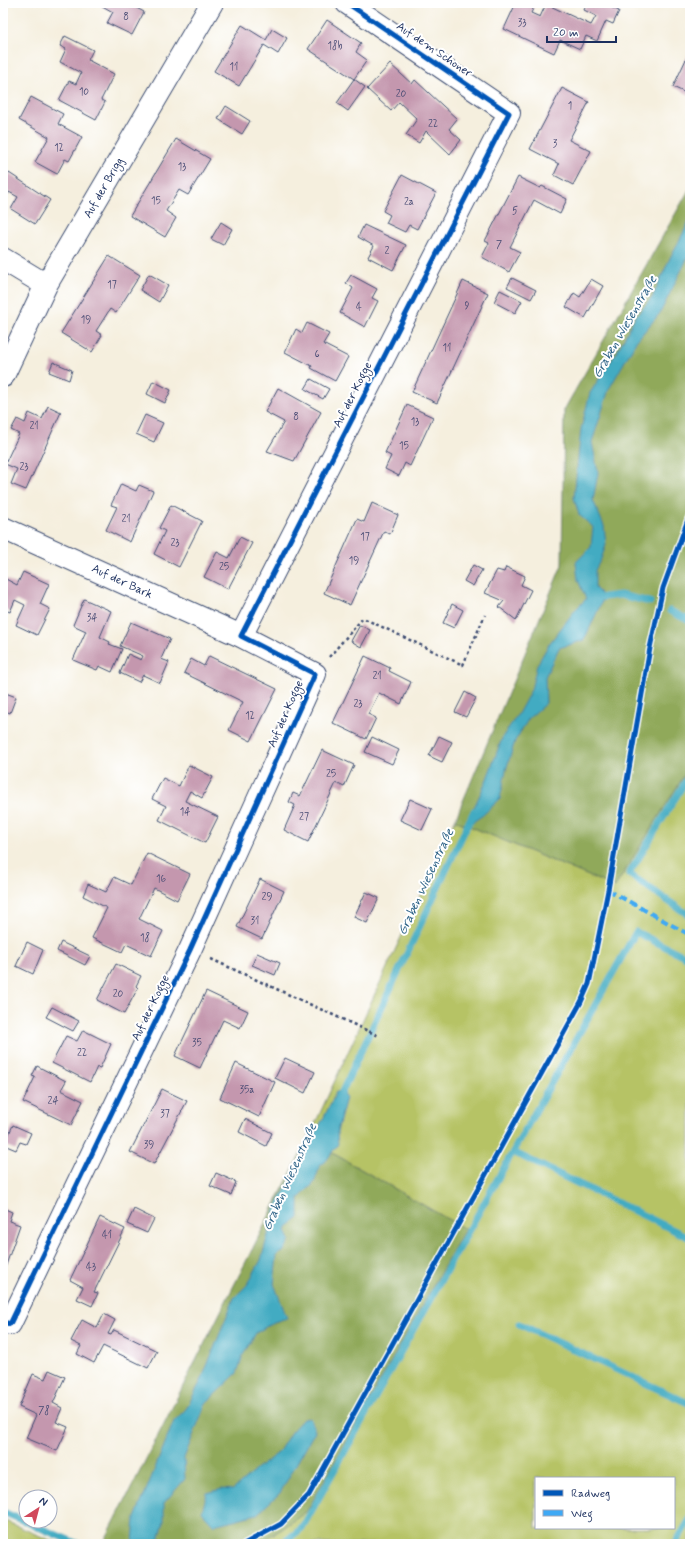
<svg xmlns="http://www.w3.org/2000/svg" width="693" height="1547" viewBox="0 0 693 1547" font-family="Mynerve,sans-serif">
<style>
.green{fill:#b6c365;stroke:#687962;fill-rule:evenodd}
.forest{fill:#90a95a;stroke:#566c5c}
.water{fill:#42abc2;stroke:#2e6d90}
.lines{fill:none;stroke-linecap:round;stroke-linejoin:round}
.stream{stroke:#42abc2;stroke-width:7}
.building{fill:#c497ae}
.street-casing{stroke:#3c4c71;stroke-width:24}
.path{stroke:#3c4c71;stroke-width:2.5;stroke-dasharray:3 3;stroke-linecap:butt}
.street{stroke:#fff;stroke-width:22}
.quiet{stroke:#3fa9f5;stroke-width:4;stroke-dasharray:8 4;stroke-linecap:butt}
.cycleway-casing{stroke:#fff;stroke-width:8}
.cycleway{stroke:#0057b8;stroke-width:5}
.labels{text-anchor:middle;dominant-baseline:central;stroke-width:4;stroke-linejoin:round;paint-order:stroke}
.number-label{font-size:10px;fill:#454972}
.street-label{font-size:12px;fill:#1b2f5e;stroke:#fff}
.water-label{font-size:13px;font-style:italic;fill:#2b6186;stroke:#fff}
</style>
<rect width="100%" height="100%" fill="#fff"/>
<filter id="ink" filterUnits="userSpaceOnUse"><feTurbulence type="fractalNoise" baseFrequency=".025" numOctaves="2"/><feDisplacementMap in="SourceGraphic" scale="8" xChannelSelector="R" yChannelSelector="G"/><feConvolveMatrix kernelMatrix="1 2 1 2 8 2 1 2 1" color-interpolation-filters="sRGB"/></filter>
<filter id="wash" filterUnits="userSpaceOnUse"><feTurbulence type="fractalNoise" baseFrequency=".012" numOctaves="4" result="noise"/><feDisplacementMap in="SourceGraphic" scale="16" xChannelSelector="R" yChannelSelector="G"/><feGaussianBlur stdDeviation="0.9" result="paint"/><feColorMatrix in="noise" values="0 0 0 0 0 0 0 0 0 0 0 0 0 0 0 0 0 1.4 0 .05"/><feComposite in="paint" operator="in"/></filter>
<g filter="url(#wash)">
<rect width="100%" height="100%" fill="#f5efde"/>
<path class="green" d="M 690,766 L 690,1544 L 256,1544 L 282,1529 L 307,1511 L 465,1229 L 308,1139 L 455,820 L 615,887 ZM 536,1478 L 674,1478 L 674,1528 L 536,1528 Z
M 3,1520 L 59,1544 L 3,1544 Z"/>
<path class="forest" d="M 690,188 L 690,766 L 615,887 L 455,820 L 562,565 L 564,410 Z
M 308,1139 L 465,1229 L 307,1511 L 282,1529 L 256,1544 L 103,1544 Z"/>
<path class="water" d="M 690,220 L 690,253 L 660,313 L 637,340 L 609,389 L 592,442 L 598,473 L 593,500 L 604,526 L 606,545 L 601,559 L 595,570 L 595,588 L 604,597 L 584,640 L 559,648 L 545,677 L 546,703 L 529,718 L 515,741 L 506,770 L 500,799 L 483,815 L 473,822 L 469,818 L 485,784 L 503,736 L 518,714 L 531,690 L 537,665 L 549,644 L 576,609 L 586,599 L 578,580 L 576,562 L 591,547 L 593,527 L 579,515 L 574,498 L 581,429 L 590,393 L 617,352 L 635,317 L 652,298 L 670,258 Z
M 343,1091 L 346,1098 L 337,1132 L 338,1144 L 326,1161 L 320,1166 L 314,1183 L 299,1198 L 299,1218 L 288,1226 L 286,1231 L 290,1240 L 283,1252 L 277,1255 L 274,1284 L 287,1318 L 274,1322 L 256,1333 L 243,1355 L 237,1373 L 206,1403 L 184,1458 L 185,1479 L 164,1503 L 164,1522 L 159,1540 C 152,1545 141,1546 133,1541 L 135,1518 L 174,1421 L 186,1409 L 201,1381 L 234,1298 L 247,1285 L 261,1260 L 276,1207 L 325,1115 L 336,1092 Z
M 310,1418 L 315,1431 L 280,1493 L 257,1514 L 214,1525 L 202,1512 L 207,1493 L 222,1489 L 233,1490 L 259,1467 L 278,1453 L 291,1432 L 303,1419 Z"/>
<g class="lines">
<path class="stream" d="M 604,597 L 620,595 L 650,602
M 670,611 L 690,621
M 690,774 L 629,874 L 690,916
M 339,1098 L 474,811
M 513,1152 L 690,1238
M 519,1324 L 690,1404
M 3,1512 L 78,1544
M 282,1544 L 302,1528 L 636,932 L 690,959
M 675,1544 L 690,1519"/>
</g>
<g id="blocks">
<path class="building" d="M 97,3 L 127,3 L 144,12 L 132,35 L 107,23 L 113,12 Z
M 516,3 L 536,3 L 531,13 L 540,17 L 546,4 L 591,25 L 596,16 L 584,10 L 587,3 L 602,3 L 619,11 L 613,24 L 606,21 L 597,41 L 586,36 L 580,49 L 560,40 L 554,53 L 504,29 Z
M 327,20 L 361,43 L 356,52 L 367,60 L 354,79 L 365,87 L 348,111 L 337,103 L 354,79 L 308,49 Z
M 242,25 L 266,40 L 272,29 L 287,38 L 278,54 L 264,45 L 239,86 L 214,71 Z
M 65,36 L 93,50 L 88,60 L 114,74 L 101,100 L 105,102 L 96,120 L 59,100 L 69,81 L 76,84 L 81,73 L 60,62 L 66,49 L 60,46 Z
M 688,55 L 690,56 L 690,95 L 673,87 Z
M 390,64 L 412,84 L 415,80 L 457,119 L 449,129 L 461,140 L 450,154 L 426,131 L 419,143 L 406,135 L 417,119 L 399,102 L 391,111 L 367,89 Z
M 562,88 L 589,102 L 569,140 L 591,151 L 573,185 L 554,175 L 559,164 L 530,149 Z
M 31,97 L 63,114 L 58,124 L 82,137 L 69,161 L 65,159 L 57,174 L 35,162 L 49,137 L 19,120 Z
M 226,106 L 250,121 L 242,134 L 218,119 Z
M 176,139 L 210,159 L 188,195 L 179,190 L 166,211 L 176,218 L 165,237 L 130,216 Z
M 9,173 L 50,200 L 35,224 L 11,209 L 18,197 L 9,192 L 7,196 L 3,193 L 3,182 Z
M 402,175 L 436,193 L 417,229 L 409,225 L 405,232 L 386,223 L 390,215 L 383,211 Z
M 518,177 L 540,188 L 542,186 L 567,199 L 560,214 L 534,200 L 510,247 L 520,252 L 509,272 L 482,257 L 489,243 L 485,241 Z
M 221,222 L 232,229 L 223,245 L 211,239 Z
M 364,225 L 406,245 L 393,270 L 368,257 L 374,246 L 358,237 Z
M 109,256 L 140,275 L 116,313 L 110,309 L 96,331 L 102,335 L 92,352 L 61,333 Z
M 149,274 L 168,285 L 159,302 L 140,290 Z
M 351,275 L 377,289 L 372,298 L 378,301 L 365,327 L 340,313 L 353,288 L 346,283 Z
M 512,278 L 536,290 L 531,299 L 507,287 Z
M 591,279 L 603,286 L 585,318 L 566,307 L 574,293 L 580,297 Z
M 463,281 L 488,293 L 437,403 L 412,392 Z
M 500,290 L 522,301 L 515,313 L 494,302 Z
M 307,323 L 329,334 L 323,344 L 348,357 L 335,381 L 311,368 L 312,366 L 285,352 L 296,329 L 302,333 Z
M 53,362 L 72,370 L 69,380 L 49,372 Z
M 311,379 L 329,389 L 323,399 L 305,389 Z
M 153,381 L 171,390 L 165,403 L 147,394 Z
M 278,388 L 321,412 L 294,461 L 267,451 L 284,422 L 265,412 Z
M 407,405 L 433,417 L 410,466 L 405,463 L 399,476 L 385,469 L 391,456 L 385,453 Z
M 48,406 L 61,412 L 26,490 L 11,484 L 17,469 L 5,464 L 19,434 L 11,430 L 17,419 L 25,423 L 29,413 L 42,419 Z
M 145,415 L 163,423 L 154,442 L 136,434 Z
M 121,484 L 136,491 L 139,485 L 153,491 L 130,542 L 106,530 L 117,507 L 111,505 Z
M 372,503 L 398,515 L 390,534 L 384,531 L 350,605 L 324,593 L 357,519 L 364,522 Z
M 171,505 L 202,521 L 179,567 L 154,554 L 165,531 L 159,528 Z
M 240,537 L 252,543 L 228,589 L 204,577 L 217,552 L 229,558 Z
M 473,565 L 482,570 L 473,586 L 464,581 Z
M 506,567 L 525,576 L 521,585 L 531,590 L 516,620 L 499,607 L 504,601 L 485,593 L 497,570 L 504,572 Z
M 23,572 L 49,584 L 40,604 L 50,609 L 37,635 L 16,625 L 25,605 L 15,600 L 10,612 L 3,609 L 4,578 L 17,585 Z
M 84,599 L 111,611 L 100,637 L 110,642 L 109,644 L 122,649 L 112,672 L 99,666 L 97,670 L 73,660 L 86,631 L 73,625 Z
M 452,604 L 463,610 L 454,628 L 443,623 Z
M 131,622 L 170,639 L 161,659 L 169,662 L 160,683 L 143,675 L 139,682 L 120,673 L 128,654 L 141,660 L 143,656 L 120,646 Z
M 360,625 L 370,630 L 361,647 L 351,641 Z
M 209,656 L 277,689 L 251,741 L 229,730 L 243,702 L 184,673 L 191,659 L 204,666 Z
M 365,656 L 390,668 L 389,671 L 411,682 L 401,704 L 379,693 L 368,714 L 376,718 L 366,739 L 333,723 Z
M 3,692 L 16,697 L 10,713 L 3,710 Z
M 465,692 L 476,698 L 466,717 L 455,712 Z
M 439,736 L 452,742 L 442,762 L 429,756 Z
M 372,737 L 399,750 L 392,764 L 365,752 Z
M 322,750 L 354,765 L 344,787 L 336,783 L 308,842 L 284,830 L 295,805 L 289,802 L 293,793 L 300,796 Z
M 189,765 L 213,777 L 202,798 L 190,791 L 185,801 L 218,817 L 205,843 L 159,820 L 166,806 L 152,799 L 163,778 L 179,786 Z
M 410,799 L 432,809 L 422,830 L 400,820 Z
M 147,853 L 190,874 L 177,900 L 154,888 L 139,919 L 163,931 L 151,956 L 126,944 L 122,952 L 92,938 L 107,908 L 83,896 L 88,884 L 106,892 L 114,877 L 131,885 Z
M 260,879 L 284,891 L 262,939 L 237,927 Z
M 366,892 L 379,898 L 367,923 L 354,917 Z
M 27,942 L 43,950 L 33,974 L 16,966 Z
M 61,942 L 90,956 L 85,965 L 57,951 Z
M 257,953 L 280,963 L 275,975 L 252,965 Z
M 116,964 L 141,976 L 136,986 L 138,988 L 124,1014 L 97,1000 Z
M 206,991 L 248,1011 L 240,1028 L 223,1020 L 200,1068 L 175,1056 Z
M 52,1007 L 79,1021 L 73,1031 L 46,1017 Z
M 83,1030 L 111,1044 L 100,1068 L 97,1067 L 90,1082 L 52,1063 L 66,1036 L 77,1041 Z
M 285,1058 L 315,1072 L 305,1093 L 275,1078 Z
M 236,1063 L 275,1082 L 259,1117 L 220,1098 Z
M 37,1066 L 66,1081 L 61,1090 L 83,1101 L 71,1125 L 23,1102 L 35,1077 L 32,1076 Z
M 162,1089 L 187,1101 L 154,1164 L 130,1152 Z
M 245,1119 L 272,1133 L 266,1146 L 239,1132 Z
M 13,1125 L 31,1133 L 26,1144 L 20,1142 L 16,1150 L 4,1145 Z
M 216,1173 L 236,1182 L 231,1195 L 210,1186 Z
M 3,1208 L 12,1212 L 9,1221 L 20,1225 L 5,1268 L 3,1267 Z
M 134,1209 L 154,1219 L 147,1233 L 127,1224 Z
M 100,1217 L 125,1229 L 94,1292 L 98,1293 L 92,1306 L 77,1299 L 83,1287 L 70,1280 Z
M 104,1314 L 115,1320 L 108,1334 L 111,1335 L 114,1330 L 157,1351 L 148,1368 L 103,1346 L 94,1363 L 77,1354 L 81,1346 L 71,1341 L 82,1320 L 97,1328 Z
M 49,1370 L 65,1377 L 53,1403 L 62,1408 L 56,1422 L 68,1427 L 57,1451 L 26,1438 L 36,1415 L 19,1407 L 33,1374 L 45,1379 Z"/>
</g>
</g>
<g filter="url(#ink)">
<use href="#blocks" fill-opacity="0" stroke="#3c4c71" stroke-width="1"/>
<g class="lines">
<g class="street-casing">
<path id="street" d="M 3,259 L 46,285
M 3,376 L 46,285 L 212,3
M 3,528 L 241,636
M 3,1322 L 10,1324 L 190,950 L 315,674 L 241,636 L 509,113 L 347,3"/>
</g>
<path class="path" d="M 329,657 L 363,618 L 463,665 L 485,615
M 211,959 L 379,1036"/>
<use href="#street" class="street"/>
<path class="quiet" d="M 608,890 L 690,935"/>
<g class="cycleway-casing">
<path id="cycleway" d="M 3,1322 L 10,1324 L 190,950 L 315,674 L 241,636 L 509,113 L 347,3
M 244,1544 L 281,1524 L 309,1495 L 581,1002 L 589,984 L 608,890 L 650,648 L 663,588 L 690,514"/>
</g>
<use href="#cycleway" class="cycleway"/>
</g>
</g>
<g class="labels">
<g class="number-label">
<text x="126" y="17">8</text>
<text x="522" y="23">33</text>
<text x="335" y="46">18b</text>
<text x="234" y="67">11</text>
<text x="84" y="92">10</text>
<text x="401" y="94">20</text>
<text x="570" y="106">1</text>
<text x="433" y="124">22</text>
<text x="555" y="144">3</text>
<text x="59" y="148">12</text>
<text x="182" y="167">13</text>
<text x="156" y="201">15</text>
<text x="409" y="202">2a</text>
<text x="515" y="211">5</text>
<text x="499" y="245">7</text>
<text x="387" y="251">2</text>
<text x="112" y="285">17</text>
<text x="467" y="306">9</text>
<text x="359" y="307">4</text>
<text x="86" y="320">19</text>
<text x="447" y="348">11</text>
<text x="317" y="354">6</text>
<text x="296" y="417">8</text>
<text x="415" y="422">13</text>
<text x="34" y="426">21</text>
<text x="404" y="446">15</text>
<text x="24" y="467">23</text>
<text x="126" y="519">21</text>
<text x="365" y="537">17</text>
<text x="175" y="543">23</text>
<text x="354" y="561">19</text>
<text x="224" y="567">25</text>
<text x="92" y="618">34</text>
<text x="377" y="676">21</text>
<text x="358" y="704">23</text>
<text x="250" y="716">12</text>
<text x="331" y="774">25</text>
<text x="185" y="812">14</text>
<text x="304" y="817">27</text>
<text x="161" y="879">16</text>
<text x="267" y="897">29</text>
<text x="255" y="921">31</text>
<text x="145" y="938">18</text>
<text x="118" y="994">20</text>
<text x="197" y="1043">35</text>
<text x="82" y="1053">22</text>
<text x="247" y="1090">35a</text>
<text x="53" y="1101">24</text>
<text x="165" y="1114">37</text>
<text x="149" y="1145">39</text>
<text x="107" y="1235">41</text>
<text x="91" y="1267">43</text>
<text x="44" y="1411">78</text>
</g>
<g class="street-label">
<text transform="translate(434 50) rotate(34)">Auf dem Schoner</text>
<text transform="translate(104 188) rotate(-60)">Auf der Brigg</text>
<text transform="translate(353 395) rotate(-63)">Auf der Kogge</text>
<text transform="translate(122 582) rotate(25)">Auf der Bark</text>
<text transform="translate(286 714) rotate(-66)">Auf der Kogge</text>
<text transform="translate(151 1008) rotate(-64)">Auf der Kogge</text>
</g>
<g class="water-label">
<text transform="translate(625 327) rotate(-60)">Graben Wiesenstraße</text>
<text transform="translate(426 882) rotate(-65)">Graben Wiesenstraße</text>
<text transform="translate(290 1177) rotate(-66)">Graben Wiesenstraße</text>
</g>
</g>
<rect width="693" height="1547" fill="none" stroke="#fff" stroke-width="16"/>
<rect x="535" y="1477" width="140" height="52" fill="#ffffff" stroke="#a4acbf"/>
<rect x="543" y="1490" width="20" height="6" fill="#0057b8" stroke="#a4acbf"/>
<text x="571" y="1497" font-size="12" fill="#1b2f5e">Radweg</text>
<rect x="543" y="1510" width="20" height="6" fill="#3fa9f5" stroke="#a4acbf"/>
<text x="571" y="1517" font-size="12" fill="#1b2f5e">Weg</text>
<g transform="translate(38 1509) rotate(36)"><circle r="19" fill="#ffffff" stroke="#a4acbf"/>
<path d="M0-3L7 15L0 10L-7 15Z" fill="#d1495b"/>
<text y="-6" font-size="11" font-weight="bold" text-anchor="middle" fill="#1b2f5e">N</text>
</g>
<path d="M547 36v6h69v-6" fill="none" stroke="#1b2f5e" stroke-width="2"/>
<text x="553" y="36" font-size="12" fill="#1b2f5e" stroke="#ffffff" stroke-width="3" paint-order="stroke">20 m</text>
</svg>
